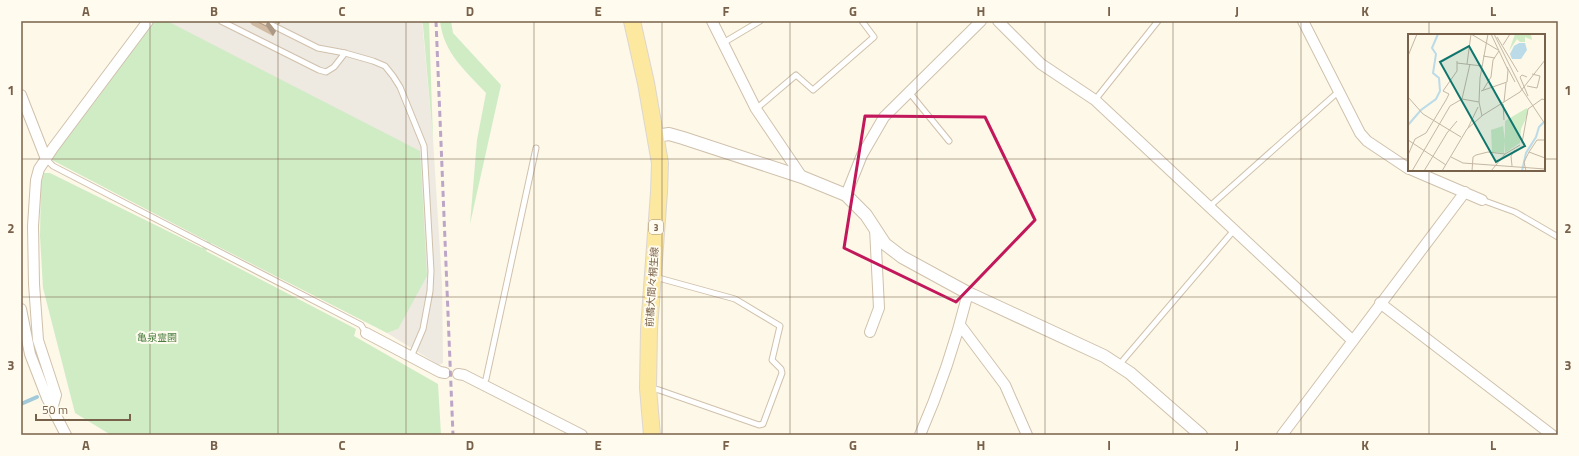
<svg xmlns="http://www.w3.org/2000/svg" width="1579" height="456" viewBox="0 0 1579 456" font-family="'Titillium Web','Noto Sans JP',sans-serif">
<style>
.industrial{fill:#eee9e1}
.green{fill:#cfecc5}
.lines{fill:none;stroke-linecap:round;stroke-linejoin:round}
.stream{stroke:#a1c9da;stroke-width:4}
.service-casing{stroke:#d0c1ac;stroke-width:7}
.minor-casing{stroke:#d0c1ac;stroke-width:12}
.tertiary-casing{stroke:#d0c1ac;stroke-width:14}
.primary-casing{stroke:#dcd6d0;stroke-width:18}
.service{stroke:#fff;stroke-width:5}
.minor{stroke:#fff;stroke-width:10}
.tertiary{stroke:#fff;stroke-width:12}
.primary{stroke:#fde89f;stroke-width:16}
.rail{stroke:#bda5c8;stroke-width:3;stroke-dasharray:6 4;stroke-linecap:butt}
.wall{fill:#d2bca3}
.shaded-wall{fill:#ab9985}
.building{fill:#f4dbbe;stroke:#ab9985}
.marked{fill:none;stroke:#c2185b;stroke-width:3;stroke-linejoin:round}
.grid{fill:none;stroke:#78614a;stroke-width:1;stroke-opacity:0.55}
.labels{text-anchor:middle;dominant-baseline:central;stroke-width:4;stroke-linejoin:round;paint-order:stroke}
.shield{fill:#fffbef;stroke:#a08f7c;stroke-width:1}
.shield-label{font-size:9px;font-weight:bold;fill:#78614a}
.street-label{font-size:10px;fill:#78614a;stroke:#fffbef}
.park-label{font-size:10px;fill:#4b7f42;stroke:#fffbef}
.inset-river{fill:none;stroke:#bbdbe8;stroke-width:2}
.inset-road{fill:none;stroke:#c4b7a4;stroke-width:1}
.view{fill:#0f766e;fill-opacity:0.15;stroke:#0f766e;stroke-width:2}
.inset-edge{fill:none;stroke:#78614a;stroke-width:2}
.neatline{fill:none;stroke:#78614a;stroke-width:1.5}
.grid-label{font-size:13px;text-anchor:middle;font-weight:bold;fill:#78614a}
</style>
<rect width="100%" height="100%" fill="#fdf8e8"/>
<path class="industrial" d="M 167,21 L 422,21 L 433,139 L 442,284 L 443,363 L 439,365 L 387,333 L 398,329 Z"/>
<path class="green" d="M 153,21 L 167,21 L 420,151 L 427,276 L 398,329 L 387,333 L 211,243 L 206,251 L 356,329 L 354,336 L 438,384 L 441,435 L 111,435 L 75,413 L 43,288 L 40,236 L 41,184 L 44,173 L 50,173 L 202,248 L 207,241 L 52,160 L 53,155 L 97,99 Z
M 422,21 L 429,21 L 433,139 L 423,26 Z
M 440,21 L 451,21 L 453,33 L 501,85 L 470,224 L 477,140 L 486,93 C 465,70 444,54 440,21 Z"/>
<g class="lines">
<path class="stream" d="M 21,404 L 37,397"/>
<g class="service-casing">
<path id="service" d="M 221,21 L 319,70 L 326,72 L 334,67 L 345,53
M 264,21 L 318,48 L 345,53 L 373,61 L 385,66 L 393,76 L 400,87 L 424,146 L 431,271 L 430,291 L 423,329 L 411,357
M 723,43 L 760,21
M 909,92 L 949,141
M 1095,100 L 1158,21
M 756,109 L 796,75 L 813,90 L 874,37 L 862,21
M 46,159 L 53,166 L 361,325 L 366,333
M 1482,200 L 1515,212 L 1558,237
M 1210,206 L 1338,92
M 1119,365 L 1235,229
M 483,385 L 486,379 L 536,148
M 649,388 L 659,390 L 759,425 L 763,424 L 782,373 L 781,369 L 772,360 L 780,326 L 735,299 L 655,277"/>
</g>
<g class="minor-casing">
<path id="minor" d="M 712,21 L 756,109 L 802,177
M 998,21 L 1041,64 L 1095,100 L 1353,341
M 1303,21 L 1360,133 L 1367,141 L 1409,169
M 21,95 L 46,159
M 1412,170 L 1482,200
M 846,195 L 862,155 L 884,117 L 981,21
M 1380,303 L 1552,435
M 21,309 L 30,354 L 47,398 L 66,435
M 960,325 L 1005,385 L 1027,435
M 870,332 L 879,308 L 875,228
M 366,333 L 440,372 L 445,373
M 458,374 L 464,375 L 582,435
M 52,409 L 56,395 L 38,340 L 34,284 L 33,226 L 36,180 L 39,169 L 53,148 L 148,21
M 920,435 C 940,389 956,341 968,293
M 1282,435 L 1465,192"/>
</g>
<g class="tertiary-casing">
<path id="tertiary" d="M 656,136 L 669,134 L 683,138 L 802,177 L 846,195 L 866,215 L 885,244 L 902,257 L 968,293 L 1104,356 L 1130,373 L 1201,435"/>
</g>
<g class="primary-casing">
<path id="primary" d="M 632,21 L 646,83 L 660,163 L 659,192 L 649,329 L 648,388 L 652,435"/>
</g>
<use href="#service" class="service"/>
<use href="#minor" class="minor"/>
<use href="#tertiary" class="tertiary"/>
<use href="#primary" class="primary"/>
<path class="rail" d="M 436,21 L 453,435"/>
</g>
<path class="wall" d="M 249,21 L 268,21 L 276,31 L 273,36 L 252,25 Z
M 273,21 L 281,21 L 279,24 Z"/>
<path class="shaded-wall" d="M 268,21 L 276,31 L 273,36 L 266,26 Z
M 277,21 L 281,21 L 279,24 Z"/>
<path class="building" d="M 256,21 L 268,21 L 266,26 Z"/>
<path class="marked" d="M 865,116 L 985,117 L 1035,220 L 956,302 L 844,248 Z"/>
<path class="grid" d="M 150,21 L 150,435M 278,21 L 278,435M 406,21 L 406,435M 534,21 L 534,435M 662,21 L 662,435M 790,21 L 790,435M 917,21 L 917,435M 1045,21 L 1045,435M 1173,21 L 1173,435M 1301,21 L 1301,435M 1429,21 L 1429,35M 21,159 L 1409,159M 1544,159 L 1558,159M 1429,170 L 1429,435M 21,297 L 1558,297"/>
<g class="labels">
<rect class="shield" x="649" y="220" width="14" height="14" rx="3"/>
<g class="shield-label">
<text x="656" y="227">3</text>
</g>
<g class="street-label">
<text transform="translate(652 287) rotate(-86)">前橋大間々桐生線</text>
</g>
<g class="park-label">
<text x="157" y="337">亀泉霊園</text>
</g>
</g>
<g transform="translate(1408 34)">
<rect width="137" height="137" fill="#fdf8e8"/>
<path d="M 107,0 L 123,0 L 124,6 L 117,3 L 117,8 L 112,8 L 109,5 L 101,17 ZM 119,74 L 120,80 L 113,95 L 112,109 L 97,119 L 96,107 L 96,119 L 84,118 L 83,96 L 95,92 L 97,106 L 97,87 Z" fill="#cfecc5"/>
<path d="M 111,9 L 117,9 L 119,16 L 113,25 L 104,25 L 102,20 L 106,12 Z" fill="#bbdbe8"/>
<path class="inset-river" d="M 0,91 L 13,76 L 28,65 L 32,57 L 31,44 L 25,39 L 28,20 L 24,14 L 30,0M 114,137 L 118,119 L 128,103 L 131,93 L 137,87"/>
<path class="inset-road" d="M 86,0 L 113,54 L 137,90M 89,3 L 110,38M 95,11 L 102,0M 0,22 L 9,0M 75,22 L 87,24M 49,29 L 74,32M 59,30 L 63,0 L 90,16M 99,33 L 107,48M 119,43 L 114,41 L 112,43 L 120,62M 119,52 L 129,54 L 132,42 L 124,40M 75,56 L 83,43 L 85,26 L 91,17M 73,57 L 99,48 L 100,36 L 83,0M 0,63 L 15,80 L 53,103M 54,65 L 62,30M 96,68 L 98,49M 95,70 L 96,86M 74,82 L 71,68 L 72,44 L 80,0M 60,94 L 70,73M 0,106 L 38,131M 137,106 L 129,106 L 121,118 L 137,124M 114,109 L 120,75 L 134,65 L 137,66M 0,121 L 7,105 L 18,99 L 38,66 L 41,60 L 35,57 L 49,37 L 49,27M 43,123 L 55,129 L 137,135M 104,132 L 103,122 L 107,116M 4,137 L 42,72 L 54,65 L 71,68M 16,137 L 39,99 L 49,87M 34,137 L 59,95 L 75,81 L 112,58 L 137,26M 64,137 L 65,123 L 68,121 L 80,118 L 97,120 L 112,111M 83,137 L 97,120M 118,137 L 116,128 L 121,118"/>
<path class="view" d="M 61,12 L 117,112 L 88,128 L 32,28 Z"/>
<rect width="137" height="137" class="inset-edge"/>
</g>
<rect width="1579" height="456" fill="none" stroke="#fffbef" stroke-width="44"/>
<path d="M36 414v6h94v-6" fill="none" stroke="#78614a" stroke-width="2"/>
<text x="42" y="414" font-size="12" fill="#78614a" stroke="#fffbef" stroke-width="3" paint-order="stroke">50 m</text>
<rect x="22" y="22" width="1535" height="412" class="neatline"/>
<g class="grid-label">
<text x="86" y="16">A</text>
<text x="214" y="16">B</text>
<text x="342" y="16">C</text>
<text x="470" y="16">D</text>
<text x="598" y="16">E</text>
<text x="726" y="16">F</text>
<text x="853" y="16">G</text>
<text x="981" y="16">H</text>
<text x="1109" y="16">I</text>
<text x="1237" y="16">J</text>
<text x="1365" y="16">K</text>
<text x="1493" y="16">L</text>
<text x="11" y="95">1</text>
<text x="1568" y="95">1</text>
<text x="11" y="233">2</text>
<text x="1568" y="233">2</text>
<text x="11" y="370">3</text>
<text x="1568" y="370">3</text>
<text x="86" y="450">A</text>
<text x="214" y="450">B</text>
<text x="342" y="450">C</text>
<text x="470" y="450">D</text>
<text x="598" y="450">E</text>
<text x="726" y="450">F</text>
<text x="853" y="450">G</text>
<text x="981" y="450">H</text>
<text x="1109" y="450">I</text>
<text x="1237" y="450">J</text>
<text x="1365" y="450">K</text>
<text x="1493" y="450">L</text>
</g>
</svg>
